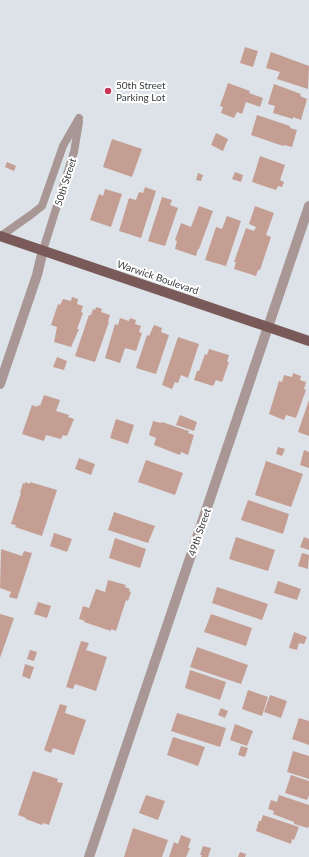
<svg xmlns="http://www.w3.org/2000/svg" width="309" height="857" viewBox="0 0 309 857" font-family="Lato,sans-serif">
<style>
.building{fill:#c59e93}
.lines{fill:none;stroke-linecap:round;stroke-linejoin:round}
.service{stroke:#a99796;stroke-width:8}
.minor{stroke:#a99796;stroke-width:10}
.tertiary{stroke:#a99796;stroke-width:10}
.primary{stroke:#795a59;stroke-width:10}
.poi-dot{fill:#c73757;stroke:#fff;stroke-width:1.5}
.labels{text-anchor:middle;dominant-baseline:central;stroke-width:4;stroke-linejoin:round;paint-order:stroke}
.poi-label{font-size:10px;fill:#393b3d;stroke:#fff;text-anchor:start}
.street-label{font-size:10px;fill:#393b3d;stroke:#fff}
</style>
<rect width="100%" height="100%" fill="#dce2e7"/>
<path class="building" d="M 245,47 L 258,51 L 253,67 L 240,63 Z
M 271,52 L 309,66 L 308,89 L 277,79 L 280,72 L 266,68 Z
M 228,83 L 250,91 L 249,93 L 263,98 L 260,107 L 246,102 L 242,114 L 237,112 L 234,118 L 221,113 L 223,107 L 220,106 Z
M 274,84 L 301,94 L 300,96 L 307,99 L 301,120 L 293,117 L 293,119 L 273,113 L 275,106 L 268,104 Z
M 257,115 L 290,126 L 290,128 L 297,130 L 292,147 L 284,145 L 283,146 L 251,135 Z
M 216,133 L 228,139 L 223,151 L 211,145 Z
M 112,139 L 142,149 L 132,177 L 103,167 Z
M 260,156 L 285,165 L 280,180 L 284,182 L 282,187 L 278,186 L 276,190 L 252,182 Z
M 7,162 L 16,166 L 14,171 L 5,167 Z
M 235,172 L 243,175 L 241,182 L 232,179 Z
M 198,173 L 203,175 L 201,181 L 196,180 Z
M 145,187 L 156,191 L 141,238 L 119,231 L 129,198 L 136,200 L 139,192 L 143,193 Z
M 105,189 L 122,194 L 111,227 L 90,220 L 99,194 L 103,196 Z
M 162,197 L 172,200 L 170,205 L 178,208 L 165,246 L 148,241 Z
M 199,206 L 213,211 L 199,249 L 198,249 L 196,256 L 175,249 L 177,241 L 175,240 L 181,223 L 191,227 Z
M 255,206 L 274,213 L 266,235 L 271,237 L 260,270 L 258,270 L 256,276 L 234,269 L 236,262 L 234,262 L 246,228 L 254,231 L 256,227 L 249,224 Z
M 227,216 L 241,221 L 226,266 L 205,260 L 216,227 L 222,229 Z
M 72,297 L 78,299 L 77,304 L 83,306 L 81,312 L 83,313 L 77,329 L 79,329 L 71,347 L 54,342 L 57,327 L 51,325 L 58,304 L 60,305 L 63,299 L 71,301 Z
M 96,307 L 102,309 L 101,312 L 110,315 L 108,321 L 109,322 L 95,362 L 75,356 L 89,315 L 91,315 L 93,309 L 95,310 Z
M 120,318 L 129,321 L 130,318 L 136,320 L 135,324 L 141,326 L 139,332 L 142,333 L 136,351 L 125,348 L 120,363 L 105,358 L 115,324 L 118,325 Z
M 154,325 L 162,328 L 161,332 L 169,335 L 156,374 L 136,368 L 147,335 L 149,336 Z
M 178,337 L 199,344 L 188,378 L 181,375 L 178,383 L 175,382 L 172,389 L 162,385 Z
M 209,349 L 229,355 L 227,362 L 229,362 L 222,382 L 216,380 L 213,386 L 194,380 L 197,371 L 199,371 L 205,354 L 207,355 Z
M 57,357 L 67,361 L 64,370 L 53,367 Z
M 293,373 L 301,376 L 300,380 L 306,382 L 304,389 L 306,390 L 296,418 L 286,415 L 284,420 L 269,414 L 279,381 L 282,382 L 284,375 L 292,377 Z
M 44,395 L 60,400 L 56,411 L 69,415 L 68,417 L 74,419 L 67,436 L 63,435 L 61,439 L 46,435 L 44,441 L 22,434 L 32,405 L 37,407 L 38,405 L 40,406 Z
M 309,400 L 309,436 L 298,432 Z
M 180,415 L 197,422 L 194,431 L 176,425 Z
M 116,419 L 134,425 L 128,444 L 110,438 Z
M 153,421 L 161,423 L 162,422 L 189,431 L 188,433 L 194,435 L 188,455 L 181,452 L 180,455 L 154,445 L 156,438 L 149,435 Z
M 278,447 L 285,449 L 282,456 L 276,454 Z
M 304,450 L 309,452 L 309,468 L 300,465 Z
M 79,458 L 95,464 L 91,475 L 75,469 Z
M 146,460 L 183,473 L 175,495 L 138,482 Z
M 266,461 L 303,474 L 291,507 L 255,495 Z
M 25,482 L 30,484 L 30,482 L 57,490 L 42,536 L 15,527 L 16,525 L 11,524 L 21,493 L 20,493 L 23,483 L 25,484 Z
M 248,500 L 289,514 L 283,534 L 241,520 Z
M 114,512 L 155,526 L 148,543 L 108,530 Z
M 54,533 L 72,539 L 67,552 L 50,546 Z
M 236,537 L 275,550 L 268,571 L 229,559 Z
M 304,537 L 309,539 L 309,550 L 300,547 Z
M 115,538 L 146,549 L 140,568 L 109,558 Z
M 1,549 L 22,556 L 24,551 L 32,553 L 17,599 L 9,597 L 11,592 L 0,588 Z
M 302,553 L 309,555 L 308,569 L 298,566 Z
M 108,580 L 126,585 L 125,587 L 130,589 L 129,591 L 131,592 L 128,601 L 126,600 L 116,631 L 111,629 L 111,631 L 84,622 L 85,621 L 79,619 L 83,606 L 89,608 L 96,589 L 105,592 Z
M 278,581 L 301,589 L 297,600 L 274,593 Z
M 217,587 L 268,604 L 262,620 L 212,603 Z
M 38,602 L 51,606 L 47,618 L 34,614 Z
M 0,614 L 14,618 L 0,658 Z
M 211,614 L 252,628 L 246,646 L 204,632 Z
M 294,632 L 307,637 L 304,644 L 299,643 L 297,650 L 289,648 Z
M 81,641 L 89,643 L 86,650 L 107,657 L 96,691 L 75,684 L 73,689 L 66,687 Z
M 197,647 L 248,665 L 241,684 L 190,667 Z
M 30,650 L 37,652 L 34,661 L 27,659 Z
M 25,664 L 34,667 L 30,679 L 22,676 Z
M 190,670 L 226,682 L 220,700 L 185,688 Z
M 248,690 L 268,697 L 262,716 L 242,709 Z
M 270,695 L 287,701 L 281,718 L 264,712 Z
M 60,704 L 67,706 L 65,713 L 86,720 L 74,755 L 53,748 L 51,753 L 44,750 Z
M 221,708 L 228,711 L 225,718 L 218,715 Z
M 177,713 L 226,728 L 220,747 L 171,731 Z
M 299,718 L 309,721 L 309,745 L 292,739 Z
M 235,724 L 253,731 L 247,746 L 230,740 Z
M 173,737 L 205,747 L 198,766 L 167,755 Z
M 241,746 L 248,748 L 245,757 L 238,755 Z
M 293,751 L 309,756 L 309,779 L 287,772 Z
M 33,771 L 58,779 L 57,782 L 63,783 L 49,825 L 43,823 L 42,825 L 26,819 L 26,818 L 18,815 Z
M 291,775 L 309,781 L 309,795 L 307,800 L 285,793 Z
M 146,795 L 165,801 L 158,820 L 139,813 Z
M 279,795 L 309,805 L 309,826 L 308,828 L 294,824 L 294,822 L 273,814 L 274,811 L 268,809 L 271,800 L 277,802 Z
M 263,815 L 299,827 L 294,840 L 292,839 L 291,844 L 256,831 L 259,821 L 261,821 Z
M 133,828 L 168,840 L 162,857 L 124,857 Z
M 181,835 L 191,839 L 188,848 L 190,848 L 186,857 L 169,857 L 174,842 L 178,844 Z
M 203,846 L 211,848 L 208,857 L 201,857 L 202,855 L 200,855 Z
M 240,852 L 246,854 L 245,857 L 238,857 Z"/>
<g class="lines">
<path class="service" d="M 1,236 L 32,214 L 42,206 L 63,146 L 79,118
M 43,250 L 74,152 L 79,122"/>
<path class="minor" d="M 268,327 L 309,206"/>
<path class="tertiary" d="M 0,384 L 37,275 L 43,250
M 89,857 L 268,327"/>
<path class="primary" d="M 0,236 L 309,341"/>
</g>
<circle class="poi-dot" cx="108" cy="91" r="4"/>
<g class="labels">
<g class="poi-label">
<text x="116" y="85">50th Street<tspan x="116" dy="12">Parking Lot</tspan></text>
</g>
<g class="street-label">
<text transform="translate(65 182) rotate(-72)">50th Street</text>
<text transform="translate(158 277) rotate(19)">Warwick Boulevard</text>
<text transform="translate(199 532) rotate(-71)">49th Street</text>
</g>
</g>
</svg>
